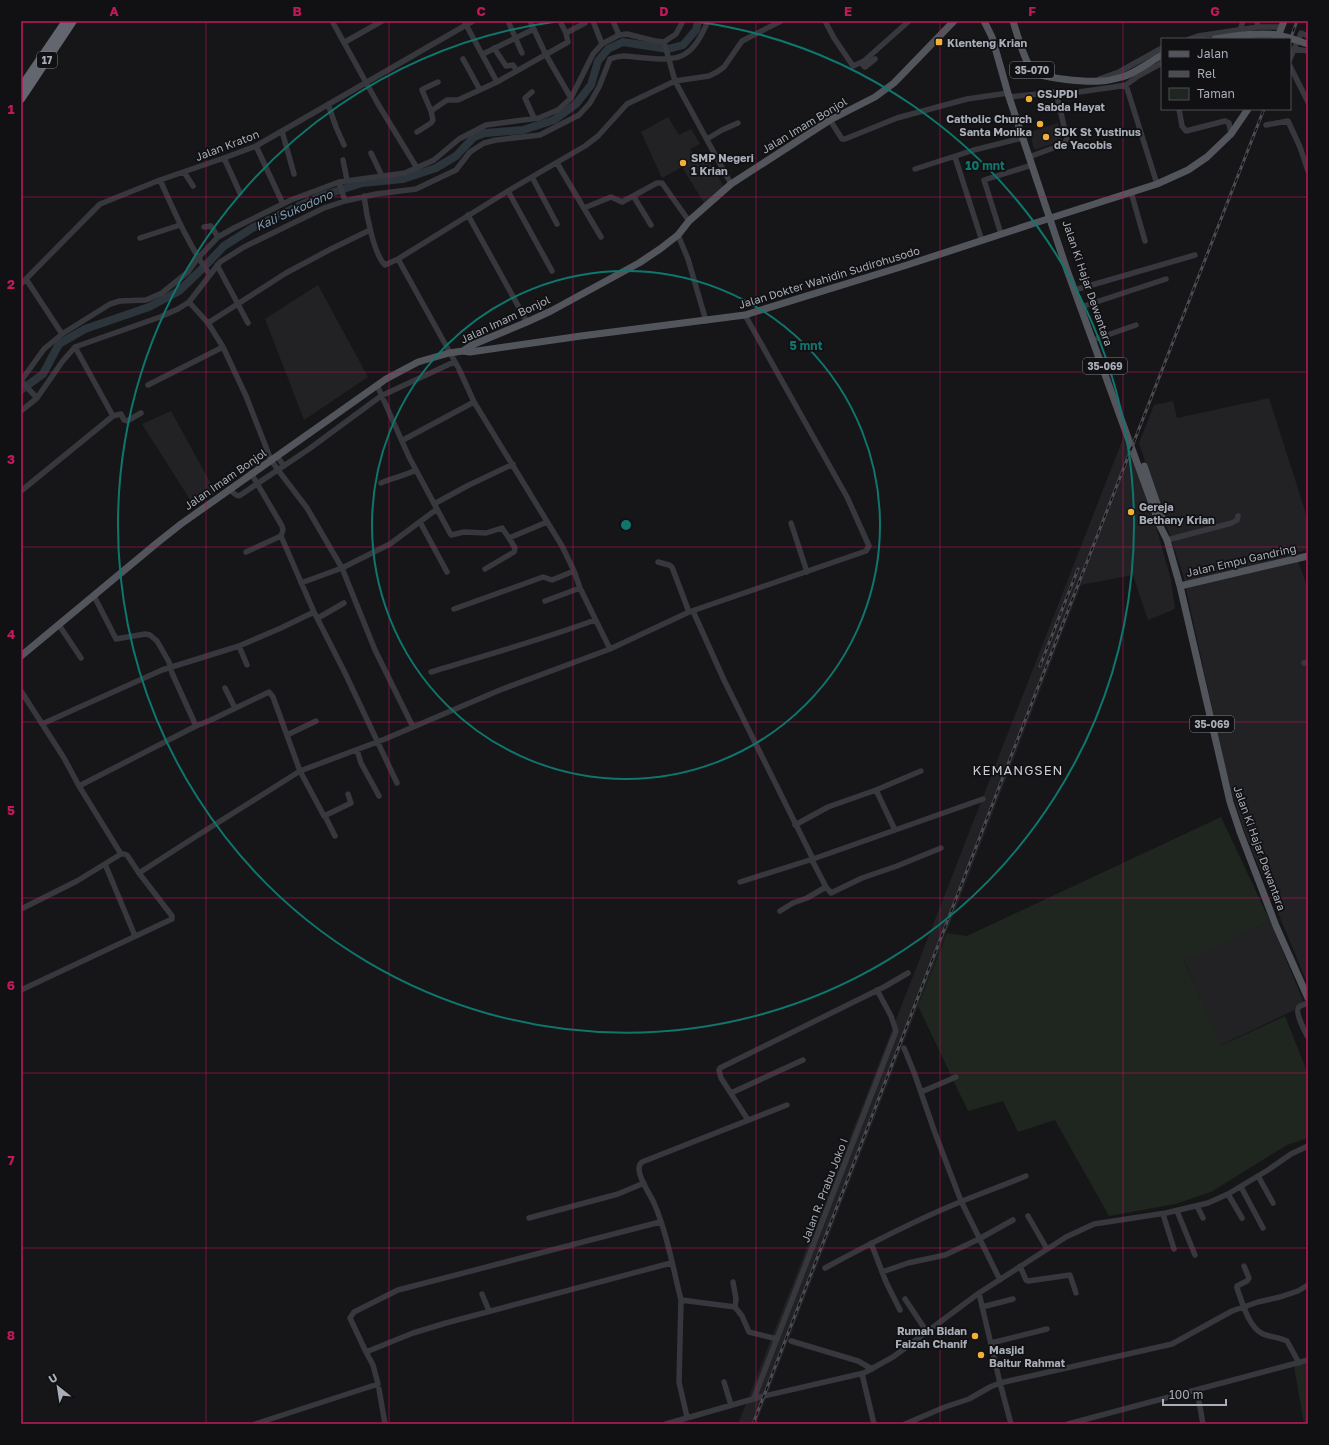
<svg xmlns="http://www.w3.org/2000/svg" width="1329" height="1445" viewBox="0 0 1329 1445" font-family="'Golos Text',sans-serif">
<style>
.built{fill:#222225}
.green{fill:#1e261f}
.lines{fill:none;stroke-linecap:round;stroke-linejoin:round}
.river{stroke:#2c353c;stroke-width:8}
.minor{stroke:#37383d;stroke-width:5.5}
.major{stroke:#53555c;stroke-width:7}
.highway{stroke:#63666e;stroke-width:8}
.rail-casing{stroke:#4a4c52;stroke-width:3}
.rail{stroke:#111113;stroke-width:1.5;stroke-dasharray:4.5;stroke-linecap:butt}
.major-bridge{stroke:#53555c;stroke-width:7}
.grid{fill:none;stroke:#c2185b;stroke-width:1;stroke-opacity:0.55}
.ring{fill:none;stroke:#0f766e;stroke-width:2}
.poi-dot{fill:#f2b134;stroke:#111113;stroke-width:1.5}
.labels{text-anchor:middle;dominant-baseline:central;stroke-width:3.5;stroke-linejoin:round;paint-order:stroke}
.shield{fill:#111113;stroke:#7b7e86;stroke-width:1}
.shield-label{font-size:10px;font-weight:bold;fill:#a8adb8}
.poi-label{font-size:11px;font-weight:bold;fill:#a8adb8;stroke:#111113;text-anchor:start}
.street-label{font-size:11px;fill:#a8adb8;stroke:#111113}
.water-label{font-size:12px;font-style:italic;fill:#7f9bb3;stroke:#111113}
.quarter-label{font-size:13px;letter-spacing:1px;fill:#c9ccd4;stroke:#111113}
.centre{fill:#0f766e;stroke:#111113;stroke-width:2}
.ring-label{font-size:12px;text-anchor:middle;font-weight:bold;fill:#0f766e;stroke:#111113;stroke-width:3.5;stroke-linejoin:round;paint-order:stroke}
.neatline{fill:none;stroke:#c2185b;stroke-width:1.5}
.grid-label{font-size:13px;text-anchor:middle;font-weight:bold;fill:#c2185b}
</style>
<rect width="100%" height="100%" fill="#161618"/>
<path class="built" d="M 668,117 L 679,135 L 691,129 L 700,144 L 690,149 L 696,159 L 705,154 L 724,187 L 704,203 L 682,167 L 662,178 L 641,132 Z
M 1058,123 L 1062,141 L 1034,150 L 1030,132 Z
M 318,285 L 368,377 L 304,420 L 265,319 Z
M 1269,398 L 1308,520 L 1308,550 L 1295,553 L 1308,589 L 1308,985 L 1244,831 L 1227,776 L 1183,575 L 1139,443 L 1154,405 L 1173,401 L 1177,418 Z
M 171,411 L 216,493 L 194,506 L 142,424 Z
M 1124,436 L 1157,530 L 1171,580 L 1175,609 L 1148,620 L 1133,575 L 1081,585 L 756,1424 L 738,1424 Z
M 1270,921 L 1305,1005 L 1221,1045 L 1184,960 Z"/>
<path class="green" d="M 1221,817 L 1270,921 L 1184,961 L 1222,1045 L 1285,1016 L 1308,1074 L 1308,1138 L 1287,1145 L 1211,1192 L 1175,1204 L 1109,1216 L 1055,1120 L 1018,1132 L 1003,1101 L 968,1111 L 918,1006 L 947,933 L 967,936 Z
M 1308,1363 L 1308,1424 L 1304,1424 L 1294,1366 Z"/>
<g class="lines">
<path class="river" d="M 21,390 L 43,374 L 59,344 L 85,329 L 149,307 L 179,291 L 204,267 L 224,246 L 254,227 L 318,197 L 362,183 L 403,179 L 436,168 L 456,156 L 474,137 L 485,133 L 523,130 L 554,120 L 576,104 L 591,85 L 598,61 L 608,49 L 623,42 L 668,49 L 683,45 L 696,30 L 698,21"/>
<path class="minor" d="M 332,21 L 378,104 L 417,168
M 464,21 L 497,82
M 508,21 L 522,53
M 530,21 L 546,55 L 571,98
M 593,21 L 602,44
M 613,21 L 619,35
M 825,21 L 834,38 L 853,66 L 864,61 L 909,21
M 1257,21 L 1258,27
M 1240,30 L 1243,21
M 566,33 L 585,23
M 1189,39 L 1198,36 L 1258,27 L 1282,27
M 345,42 L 382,21
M 664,42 L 675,81 L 731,184
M 494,48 L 506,66 L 513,65 L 517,71
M 1294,49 L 1308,51
M 483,54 L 534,29
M 463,59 L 480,90
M 1290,59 L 1301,33 L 1308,36
M 861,63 L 865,67 L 875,59
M 1290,66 L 1308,102
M 1099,79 L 1119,72 L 1162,48
M 1126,85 L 1157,184
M 532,92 L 525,98 L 534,118
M 1009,97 L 1056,92 L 1079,92 L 1114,87 L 1126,85 L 1138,76 L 1162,63
M 328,104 L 336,127 L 344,145
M 1179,109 L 1182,126 L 1186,131 L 1225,121 L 1229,123 L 1231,134
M 431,111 L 447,100 L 458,100 L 497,82 L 568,42 L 566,33 L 560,21
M 830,120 L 842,139 L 845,139 L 897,118 L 967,99 L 1008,93
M 1266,125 L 1288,121 L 1300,147 L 1308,171
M 282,131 L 294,174
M 417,132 L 431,123 L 433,120 L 431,111 L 422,90 L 423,89 L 438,82
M 707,139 L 722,130 L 738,123
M 256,146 L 283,204
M 371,153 L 382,176
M 955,157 L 982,241
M 1029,157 L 1064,144 L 1067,139 L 1056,92
M 224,158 L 240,193
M 343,160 L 347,180
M 557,163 L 601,237
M 915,169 L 974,150 L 1022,138
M 184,172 L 193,186
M 532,177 L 557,224
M 160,180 C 175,213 189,246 210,275
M 339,182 L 345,201
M 508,191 L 552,271
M 1131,192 L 1145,241
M 364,196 C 366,213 374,255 385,265 L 398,259 L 508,191 L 585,146 L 598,136 L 627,104 L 675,81 L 709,76 L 717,72 L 724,67 L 742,41 L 781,21
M 634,197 L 651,225
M 584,208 L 611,197 L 622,202 L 657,183 L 662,183 L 689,221
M 468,215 L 527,322
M 204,227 L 211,226 L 218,237
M 1001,234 L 984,180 L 1032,165
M 678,235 L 688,259 L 706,321
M 140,238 L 180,225
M 398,259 L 459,369 L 474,402 L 562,546 L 574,571 L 580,588 L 610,649
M 217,265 L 248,323
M 26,279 L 62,334
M 21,284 L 100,204 L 160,180 L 224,158 L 256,146 L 473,21
M 1078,289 L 1195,255
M 189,302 L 208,323 L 223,347 L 246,396 L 271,460 L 278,470 L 307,508 L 342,568 L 375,650 L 413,727
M 1084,306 L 1166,279
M 208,323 L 286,273 L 331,249 L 370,230
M 1096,339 L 1136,325
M 75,347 L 113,416
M 21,381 L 44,349 L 62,334 L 110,304 L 120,301 L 146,300 L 162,293 L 188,272 L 198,258 L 218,237 L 234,228 L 291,200 L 339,182 L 405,173 L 434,160 L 459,139 L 486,125 L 539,118 L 553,112 L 558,110 L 571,98 L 593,54 L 602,44 L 619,35 L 627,34 L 655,41 L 664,42 L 676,34 L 683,21
M 21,381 L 37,398
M 148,385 L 223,347
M 377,385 L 409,457 L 451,535 L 464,532 L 486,533 L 502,528 L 509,538 L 547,522
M 21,411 L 37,398 L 62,362 L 75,347 L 160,317 L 178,309 L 189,302 L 220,262 L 244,247 L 324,208 L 345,201 L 376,194 L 416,189 L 456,170 L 470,152 L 484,143 L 496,140 L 540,135 L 579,115 L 590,103 L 599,87 L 610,59 C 619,55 625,56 635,57 C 677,61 690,63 708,21
M 403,440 L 474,402
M 277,456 L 284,466
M 251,473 L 282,526 L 283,530 L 281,536 L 314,612 L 345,673 L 397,783
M 381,483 C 392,478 404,476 416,470
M 229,489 L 236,495 L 239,496 L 309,449 L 381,396 L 454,362
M 21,491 L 113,416 L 121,414 L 124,420 L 127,421 L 141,413
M 434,504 L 467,486 L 513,464
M 420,522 L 447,572
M 791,523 L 807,572
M 1167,540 L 1232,523 L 1237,520 L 1238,516
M 246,552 L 281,536
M 658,562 L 669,565 L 672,567 L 689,612
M 485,569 L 514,552 L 515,548 L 509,538
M 301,583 L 342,568 L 390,544 L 437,509
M 94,596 L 116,639 L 145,634 L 150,635 L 157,641 L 169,662 L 172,673 L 196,726
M 545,601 L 580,588
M 454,609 L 543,577 L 552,580 L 574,571
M 693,611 L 724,680 L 813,859
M 318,618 L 344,603
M 59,625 L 81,658
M 239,646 L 247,665
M 1304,663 L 1308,662
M 431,672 C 486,655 541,640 595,620
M 225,688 L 235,708
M 21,691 L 64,758 L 79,786 L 121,854 L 124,854 L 127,855 L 139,873 L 195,837 L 300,771 L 385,739 L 500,690 L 610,649 L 689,612 L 866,551 L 869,546 L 847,497 L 745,315
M 42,724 L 162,670 L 239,646 L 281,628 L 314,612
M 287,735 L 316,721
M 357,750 L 361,763 L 379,796
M 79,786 L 196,726 L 211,720 L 269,692 L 273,697 L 300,771 L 324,816 L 351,803 L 348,794
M 876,790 L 895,830
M 325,816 L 335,836
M 795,825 L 828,807 L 876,790 L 921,771
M 812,860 L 826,887 L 831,893 L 862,878 L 897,866 L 941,848
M 105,864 L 135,936
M 740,882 L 813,859 L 983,799
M 21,909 L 77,881 L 121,854
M 780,911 L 793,903 L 807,898 L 826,887
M 21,990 L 172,919 L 172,916 L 139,873
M 1308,1003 C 1306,1004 1301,1005 1299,1007 C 1294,1011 1305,1032 1308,1037
M 904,1048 L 915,1075 L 935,1133 L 961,1201 L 1000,1280
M 921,1092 L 956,1077
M 731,1093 L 803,1060
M 748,1120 L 721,1078 L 719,1070 L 720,1068 L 884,987 L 908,973
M 1258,1176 L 1273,1203
M 1241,1187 L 1263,1228
M 1228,1194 L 1242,1218
M 1197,1206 L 1203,1218
M 1177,1211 L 1195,1255
M 1163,1214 L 1174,1249
M 1028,1216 L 1047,1249
M 529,1218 L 618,1194 L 644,1183
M 660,1222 L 398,1290 L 354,1312 L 350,1318 L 366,1352 L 413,1333 L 446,1323 L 671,1263
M 871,1243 L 886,1282 L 900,1310
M 1020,1266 L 1026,1280 L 1028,1281 L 1070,1275 L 1076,1293
M 1244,1266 L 1249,1278 L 1247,1281 L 1237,1286 L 1237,1288 C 1242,1302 1249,1328 1263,1334 C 1270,1337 1279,1337 1287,1341 L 1299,1363
M 825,1268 C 869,1244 914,1221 960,1202 C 982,1193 1004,1185 1026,1176
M 882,1272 L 908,1263 L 945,1255 L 979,1239 L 1013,1220
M 733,1282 L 736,1299 L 735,1307
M 979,1293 L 1000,1383 L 1011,1424
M 482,1294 L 489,1311
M 905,1299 L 927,1332
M 681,1300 L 679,1382 L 687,1417
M 982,1307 L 1013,1299
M 777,1339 L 749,1332 L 742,1316 L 735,1307 L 681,1300 C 673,1268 667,1233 654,1203 C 650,1194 632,1169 642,1162 L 787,1105
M 791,1341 L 858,1361 L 872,1369
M 991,1343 L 1047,1329
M 862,1374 L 874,1424
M 724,1382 L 731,1405
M 379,1389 L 385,1424
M 1197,1390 L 1203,1424
M 754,1398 L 896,1031 L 891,1016 L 877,990
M 255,1424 L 378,1384 L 373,1365 L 366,1352
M 666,1424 L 760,1397 L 864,1373 L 893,1357 L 979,1293 L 1066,1237 L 1094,1224 L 1166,1213 L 1208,1203 L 1228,1194 L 1268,1170 L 1291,1154 L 1308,1146
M 905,1424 L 945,1407 L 969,1399 L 990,1387 L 1000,1383 L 1172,1344 L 1232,1311 L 1258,1302 L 1280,1297 L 1298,1291 L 1308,1285
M 1068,1424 L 1308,1360"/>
<path class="major" d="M 984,21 L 992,37 L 1009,97 L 1067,270 L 1160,526 L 1167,540 L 1180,586 L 1230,802 L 1240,832 L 1276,926 L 1308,998
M 1013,21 C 1017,34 1024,60 1032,70 C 1039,79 1088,82 1101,81 C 1107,81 1115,79 1122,77 C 1136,73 1149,62 1162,55
M 1277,39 L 1284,21
M 463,351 L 470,352 L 581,336 L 745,315 L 907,265 L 1032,224 L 1157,184 L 1188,170 L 1207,157 L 1231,134 L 1248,109
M 1144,466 L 1163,521
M 1180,586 L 1308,556
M 21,656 L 157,543 L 181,524 L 386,379 L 418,362 L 449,353 L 463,351 L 472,345 L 527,322 L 551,311 L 639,263 L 660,249 L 678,235 L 689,221 L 731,184 L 830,120 L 875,97 L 894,83 L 954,21"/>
<path class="highway" d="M 21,87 L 66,21
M 21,99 L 73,21"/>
<g class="rail-casing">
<path id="rail" d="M 1290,40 L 1297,21
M 1040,666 L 1078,569
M 753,1424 L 1010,759 L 1264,109"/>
</g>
<use href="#rail" class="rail"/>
<path class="major-bridge" d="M 1215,39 C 1235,36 1257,32 1278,35 C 1288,37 1298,41 1308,44"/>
</g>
<path class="grid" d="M 206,21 L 206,1424M 389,21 L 389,1424M 573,21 L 573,1424M 756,21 L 756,1424M 940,21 L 940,1424M 1123,21 L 1123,1424M 21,197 L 1308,197M 21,372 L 1308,372M 21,547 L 1308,547M 21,722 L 1308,722M 21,898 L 1308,898M 21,1073 L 1308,1073M 21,1248 L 1308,1248"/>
<g class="ring">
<circle cx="626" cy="525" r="254"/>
<path d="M692 21A508 508 0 1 1 560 21"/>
</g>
<g class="poi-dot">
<rect x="935" y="38" width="8" height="8" rx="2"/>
<circle cx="1029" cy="99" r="4"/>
<circle cx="1040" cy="124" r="4"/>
<circle cx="1046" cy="137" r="4"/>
<circle cx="683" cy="163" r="4"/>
<circle cx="1131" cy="512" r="4"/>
<circle cx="975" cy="1336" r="4"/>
<circle cx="981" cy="1355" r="4"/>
</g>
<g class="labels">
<g class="shield">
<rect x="37" y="52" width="20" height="16" rx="3"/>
<rect x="1010" y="62" width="44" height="16" rx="3"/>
<rect x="1083" y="358" width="44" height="16" rx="3"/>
<rect x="1190" y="716" width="44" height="16" rx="3"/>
</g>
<g class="shield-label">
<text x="47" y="60">17</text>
<text x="1032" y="70">35-070</text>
<text x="1105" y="366">35-069</text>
<text x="1212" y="724">35-069</text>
</g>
<g class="poi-label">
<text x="947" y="42">Klenteng Krian</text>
<text x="1037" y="93">GSJPDI<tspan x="1037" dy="13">Sabda Hayat</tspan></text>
<text x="1032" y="118" text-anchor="end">Catholic Church<tspan x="1032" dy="13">Santa Monika</tspan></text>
<text x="1054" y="131">SDK St Yustinus<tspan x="1054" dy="13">de Yacobis</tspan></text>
<text x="691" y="157">SMP Negeri<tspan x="691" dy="13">1 Krian</tspan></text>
<text x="1139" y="506">Gereja<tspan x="1139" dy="13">Bethany Krian</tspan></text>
<text x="967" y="1330" text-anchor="end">Rumah Bidan<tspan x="967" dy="13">Faizah Chanif</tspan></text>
<text x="989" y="1349">Masjid<tspan x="989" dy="13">Baitur Rahmat</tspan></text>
</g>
<g class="street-label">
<text transform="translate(804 125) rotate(-31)">Jalan Imam Bonjol</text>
<text transform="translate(227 145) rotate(-21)">Jalan Kraton</text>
<text transform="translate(829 277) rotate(-17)">Jalan Dokter Wahidin Sudirohusodo</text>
<text transform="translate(1088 283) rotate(71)">Jalan Ki Hajar Dewantara</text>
<text transform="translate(505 319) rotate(-25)">Jalan Imam Bonjol</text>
<text transform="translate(225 479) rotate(-35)">Jalan Imam Bonjol</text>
<text transform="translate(1241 560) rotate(-13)">Jalan Empu Gandring</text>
<text transform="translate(1260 848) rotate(70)">Jalan Ki Hajar Dewantara</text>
<text transform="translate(824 1190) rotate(-69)">Jalan R. Prabu Joko I</text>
</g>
<g class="water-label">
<text transform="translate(294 210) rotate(-24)">Kali Sukodono</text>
</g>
<g class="quarter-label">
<text x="1018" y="770">KEMANGSEN</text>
</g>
</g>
<circle cx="626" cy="525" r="6" class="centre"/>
<g class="ring-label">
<text x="985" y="170">10 mnt</text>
<text x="806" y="350">5 mnt</text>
</g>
<rect width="1329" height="1445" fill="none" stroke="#111113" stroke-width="44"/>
<rect x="1161" y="38" width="130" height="72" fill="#111113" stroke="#4d4f55"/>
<rect x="1169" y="51" width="20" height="6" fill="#53555c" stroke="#4d4f55"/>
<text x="1197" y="58" font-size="12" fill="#a8adb8">Jalan</text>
<rect x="1169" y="71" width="20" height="6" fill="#4a4c52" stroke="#4d4f55"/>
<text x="1197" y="78" font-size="12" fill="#a8adb8">Rel</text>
<rect x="1169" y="88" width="20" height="12" fill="#1e261f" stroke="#4d4f55"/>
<text x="1197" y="98" font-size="12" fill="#a8adb8">Taman</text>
<g transform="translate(58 1387) rotate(330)" stroke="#111113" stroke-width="3" paint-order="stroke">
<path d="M0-3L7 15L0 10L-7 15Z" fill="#a8adb8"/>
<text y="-6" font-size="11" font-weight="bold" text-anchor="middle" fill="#a8adb8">U</text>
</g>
<path d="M1163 1399v6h63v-6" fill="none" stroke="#a8adb8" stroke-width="2"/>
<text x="1169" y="1399" font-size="12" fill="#a8adb8" stroke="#111113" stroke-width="3" paint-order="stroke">100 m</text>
<rect x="22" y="22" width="1285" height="1401" class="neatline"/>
<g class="grid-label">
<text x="114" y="16">A</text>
<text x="297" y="16">B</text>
<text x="481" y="16">C</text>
<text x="664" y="16">D</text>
<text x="848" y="16">E</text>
<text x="1032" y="16">F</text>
<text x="1215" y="16">G</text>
<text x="11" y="114">1</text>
<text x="11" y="289">2</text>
<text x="11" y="464">3</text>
<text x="11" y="639">4</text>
<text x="11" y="815">5</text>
<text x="11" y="990">6</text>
<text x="11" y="1165">7</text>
<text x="11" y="1340">8</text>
</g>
</svg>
